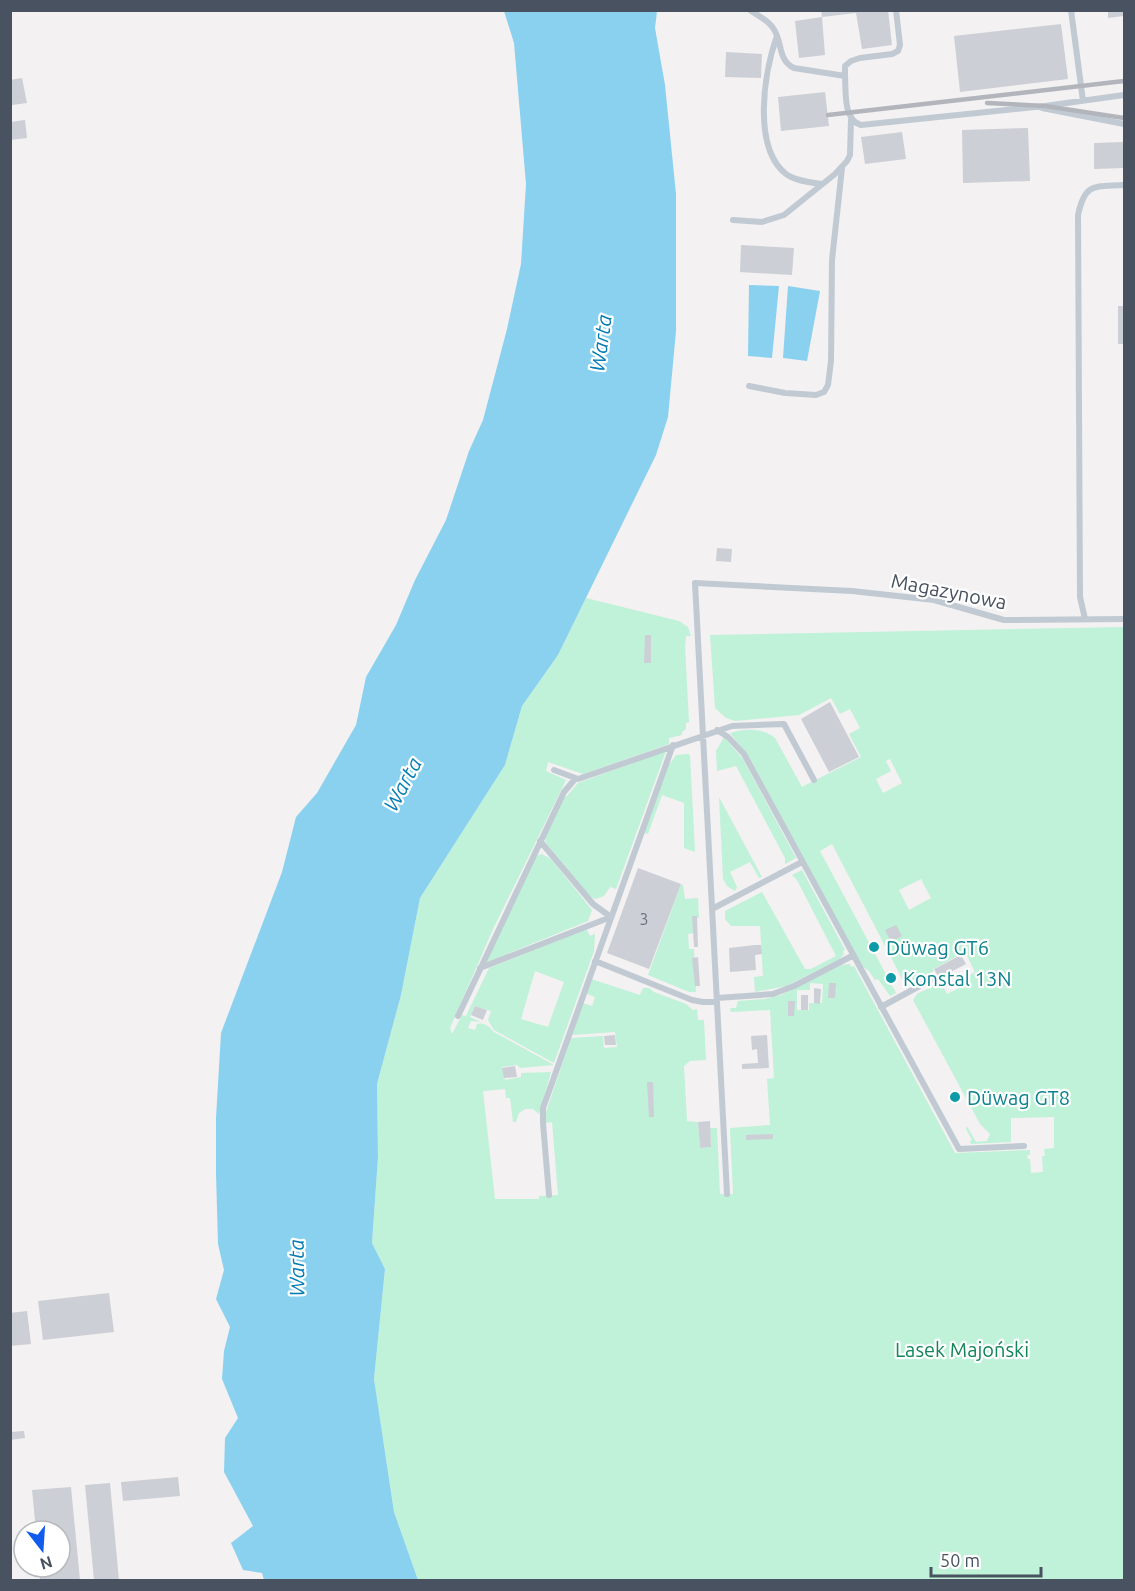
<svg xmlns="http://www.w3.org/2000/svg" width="1135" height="1591" viewBox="0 0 1135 1591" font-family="Ubuntu,sans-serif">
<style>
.green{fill:#bff2d8;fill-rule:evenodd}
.water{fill:#8ad1f0}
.building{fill:#cdcfd6}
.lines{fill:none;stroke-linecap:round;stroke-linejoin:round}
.lane{stroke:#c1cad3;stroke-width:6}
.rail{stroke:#b3b5bc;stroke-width:4.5}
.culture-dot{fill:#0f9aa8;stroke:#fff;stroke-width:2}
.labels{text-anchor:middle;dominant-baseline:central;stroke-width:4.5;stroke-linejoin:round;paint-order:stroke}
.number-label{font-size:16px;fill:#69717e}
.street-label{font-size:20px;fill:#485260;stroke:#fff}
.culture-label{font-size:20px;fill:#0d838f;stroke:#fff;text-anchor:start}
.park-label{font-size:20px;fill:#138658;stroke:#fff}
.water-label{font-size:21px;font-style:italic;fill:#067eb4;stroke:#fff}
</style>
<rect width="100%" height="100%" fill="#f3f1f1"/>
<path class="green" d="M 586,598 L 679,621 L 688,627 L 691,636 L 686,636 L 685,646 L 689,722 L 686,723 L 686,729 L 682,732 L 682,735 L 669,738 L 669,744 L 583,774 L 548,762 L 546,771 L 566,780 L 493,929 L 450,1028 L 452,1034 L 462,1015 L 466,1016 L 489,968 L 582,931 L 587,930 L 590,936 L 595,934 L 594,951 L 554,1063 L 494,1030 L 488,1020 L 491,1011 L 475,1006 L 470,1017 L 481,1022 L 471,1021 L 468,1028 L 475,1030 L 477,1024 C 485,1022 488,1026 494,1032 L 554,1065 L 520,1068 L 517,1065 L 502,1067 L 505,1080 L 521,1077 L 521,1073 L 551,1072 L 539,1114 L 533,1109 L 525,1109 L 519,1113 L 516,1122 L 513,1122 L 510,1098 L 506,1098 L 505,1089 L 483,1091 L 495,1199 L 539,1199 L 539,1196 L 558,1195 L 552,1122 L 546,1123 L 546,1112 L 571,1038 L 603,1036 L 604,1048 L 617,1047 L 615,1032 L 572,1035 L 583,1003 L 592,1006 L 595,997 L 587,994 L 591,979 L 640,995 L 643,988 L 649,988 L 654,992 L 686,1004 L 693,1010 L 697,1009 L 698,1020 L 704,1020 L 706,1060 L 690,1061 L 684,1066 L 687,1121 L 698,1122 L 700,1148 L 711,1147 L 710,1128 L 717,1128 L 720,1194 L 733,1194 L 730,1128 L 770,1125 L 767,1079 L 774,1078 L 770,1010 L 731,1012 L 730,1008 L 736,1008 L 738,1001 L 765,999 L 781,995 L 841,965 L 850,964 L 851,967 L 854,966 L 955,1153 L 1030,1150 L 1030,1155 L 1027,1155 L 1028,1159 L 1030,1159 L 1031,1173 L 1043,1172 L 1042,1156 L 1045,1156 L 1044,1149 L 1054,1148 L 1054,1117 L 1011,1118 L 1011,1142 L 971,1144 L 970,1141 L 972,1140 L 966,1129 L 967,1126 L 976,1142 L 987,1141 L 990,1134 L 980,1124 L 972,1109 L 913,1000 L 917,994 L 941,982 L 947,994 L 959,988 L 956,983 L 975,972 L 965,952 L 933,969 L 934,971 L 911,983 L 907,988 L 832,844 L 820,851 L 896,993 L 890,996 L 878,979 L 875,980 L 869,971 L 862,966 L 749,757 L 730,733 C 745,728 763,728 775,738 L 802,787 L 861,757 L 849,734 L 860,728 L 850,709 L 840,714 L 831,698 L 799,715 L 735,721 L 726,718 L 715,708 L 710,635 L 1124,627 L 1124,1580 L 418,1580 L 394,1512 L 374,1379 L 385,1269 L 372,1243 L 378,1157 L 377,1084 L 401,995 L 420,898 L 505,765 L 522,706 L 558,655 ZM 890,759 L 902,783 L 883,793 L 876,779 L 891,771 L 886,761 ZM 921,879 L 931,898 L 909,910 L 899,890 ZM 535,971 L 564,982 L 548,1027 L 521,1019 ZM 810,983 L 823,984 L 822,1003 L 809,1003 L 809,1010 L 797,1010 L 797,990 L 810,990 Z
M 724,737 L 743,759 L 796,858 L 785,864 L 785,858 L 736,766 L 717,771 L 716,751 Z
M 666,751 L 616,889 L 610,887 L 604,896 L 595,899 L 589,896 L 546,843 L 545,838 L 564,797 L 566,797 L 578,783 Z
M 688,754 L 690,755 L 695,852 L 684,848 L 684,803 L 662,795 L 648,834 L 644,833 L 669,765 L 676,755 Z
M 719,797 L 762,877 L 759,878 L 750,862 L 730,872 L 737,887 L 735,891 L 727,886 L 723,879 Z
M 542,854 L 551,859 L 592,910 L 588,921 L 485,963 L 536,856 Z
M 802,870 L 845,950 L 843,951 L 844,954 L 840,959 L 786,986 L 755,992 L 754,977 L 763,976 L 760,926 L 731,926 L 725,919 L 725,911 L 762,892 L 805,969 L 811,969 L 836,956 L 797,880 L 792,875 Z
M 681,884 L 683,885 L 685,899 L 698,898 L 699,918 L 693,918 L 694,933 L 688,934 L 689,949 L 694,949 L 696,992 L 689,992 L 648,975 Z"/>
<path class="water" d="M 504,11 L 657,11 L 655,28 L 665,85 L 676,194 L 676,331 L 668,417 L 656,455 L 558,655 L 522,706 L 505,765 L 420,898 L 401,995 L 377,1084 L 378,1157 L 372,1243 L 385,1269 L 374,1379 L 394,1512 L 418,1580 L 264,1580 L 262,1573 L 243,1570 L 231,1543 L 253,1526 L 224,1472 L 225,1438 L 238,1418 L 222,1379 L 224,1351 L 230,1327 L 216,1299 L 224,1270 L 218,1244 L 216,1173 L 216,1118 L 221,1033 L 282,872 L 296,817 L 317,793 L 356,725 L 366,677 L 396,625 L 415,580 L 446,520 L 469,451 L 483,420 L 507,329 L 521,264 L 526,184 L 514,43 Z
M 749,285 L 779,286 L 772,358 L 748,356 Z
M 788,286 L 820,291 L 807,361 L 783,358 Z"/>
<path class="building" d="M 821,10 L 888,10 L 892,45 L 862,49 L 856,13 L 822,17 Z
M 1108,10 L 1124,10 L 1124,16 L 1108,18 Z
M 822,17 L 825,55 L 799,58 L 795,21 Z
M 1061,24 L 1068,79 L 960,92 L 954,36 Z
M 726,52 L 762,54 L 761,78 L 725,77 Z
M 22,78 L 27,103 L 12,105 L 10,80 Z
M 825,92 L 829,126 L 781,131 L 778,97 Z
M 25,120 L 27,138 L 10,140 L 10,122 Z
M 1028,128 L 1030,181 L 963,183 L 962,130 Z
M 902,132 L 906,159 L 865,164 L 861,137 Z
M 1124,142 L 1124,168 L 1094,169 L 1094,143 Z
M 741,245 L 794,248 L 792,275 L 740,272 Z
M 1118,306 L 1124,306 L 1124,344 L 1118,344 Z
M 717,548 L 732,549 L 731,562 L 716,561 Z
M 645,635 L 651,635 L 651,663 L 644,663 Z
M 830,702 L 859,757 L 829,772 L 801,719 Z
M 638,868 L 681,884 L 649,969 L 607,953 Z
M 692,916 L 697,916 L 698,947 L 694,947 Z
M 896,925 L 902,936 L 891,942 L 885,930 Z
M 755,945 L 761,945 L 762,954 L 755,955 L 756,970 L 730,972 L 729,948 Z
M 961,955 L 966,964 L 939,978 L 934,969 Z
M 698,957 L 700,986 L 695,986 L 692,958 Z
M 829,983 L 836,983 L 835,998 L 828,998 Z
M 814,988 L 821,989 L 820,1004 L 814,1003 Z
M 801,995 L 808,995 L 808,1010 L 801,1010 Z
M 788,1001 L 795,1001 L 794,1016 L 788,1016 Z
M 475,1006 L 487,1010 L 483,1020 L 471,1015 Z
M 615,1035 L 616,1045 L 605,1045 L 604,1036 Z
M 767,1035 L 769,1068 L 742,1069 L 742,1064 L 758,1063 L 757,1049 L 752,1050 L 751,1036 Z
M 515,1066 L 517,1077 L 504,1078 L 502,1068 Z
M 647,1082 L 653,1082 L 654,1117 L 649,1117 Z
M 710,1121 L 711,1147 L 700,1148 L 698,1122 Z
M 773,1134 L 773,1139 L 746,1140 L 746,1135 Z
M 109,1293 L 114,1332 L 43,1340 L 38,1301 Z
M 27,1311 L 31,1344 L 10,1346 L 10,1313 Z
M 24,1431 L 25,1438 L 10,1440 L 10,1432 Z
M 178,1477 L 180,1496 L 123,1501 L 121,1482 Z
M 110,1483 L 119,1580 L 94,1580 L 85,1485 Z
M 71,1487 L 80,1580 L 40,1580 L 39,1567 L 60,1567 L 60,1531 L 36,1531 L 32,1490 Z"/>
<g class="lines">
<path class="lane" d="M 750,10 C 758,16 768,20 773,28 C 783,41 777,60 794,68 L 845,76 C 846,91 843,120 861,125 L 1045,106 L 1124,95
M 1071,10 L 1083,101
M 777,36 C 764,72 752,147 786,174 C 795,181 810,182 821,184
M 845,76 L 845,66 L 851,61 L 860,58 L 892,54 L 898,51 L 900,45 L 896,10
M 1042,108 L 1124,124
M 733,220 L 762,222 L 784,215 L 835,174 L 847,161 L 850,155 L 851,120
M 749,386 L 785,393 L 816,395 L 824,392 L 828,385 L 831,361 L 832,260 L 842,168
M 1085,619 L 1080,597 L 1078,215 C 1085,182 1094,187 1124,185
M 717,730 L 728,737 L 744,754 L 959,1149 L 1024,1146
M 554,770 L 578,779 L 732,726 L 784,724 L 814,780
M 540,841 L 593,904 L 611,917
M 712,909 L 802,862
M 595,961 L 692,1000 L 703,1002 L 717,1002
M 480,968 L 611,917
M 717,998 L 773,994 L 794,986 L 852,956
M 881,1007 L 936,977
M 458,1016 L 564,792 L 575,779
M 727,1194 L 695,583 L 852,591 L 934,600 L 1004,620 L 1124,619
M 549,1195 L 543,1123 L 543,1108 L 673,745"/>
<path class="rail" d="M 987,103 L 1045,106 L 1124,118
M 828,115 L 1124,81"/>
</g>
<g class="culture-dot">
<circle cx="874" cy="947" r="6"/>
<circle cx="891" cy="978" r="6"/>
<circle cx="955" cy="1097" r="6"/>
</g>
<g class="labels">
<g class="number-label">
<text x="644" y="919">3</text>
</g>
<g class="street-label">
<text transform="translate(949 591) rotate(11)">Magazynowa</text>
</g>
<g class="culture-label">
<text x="886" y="947">Düwag GT6</text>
<text x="903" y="978">Konstal 13N</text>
<text x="967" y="1097">Düwag GT8</text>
</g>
<g class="park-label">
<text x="962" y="1349">Lasek Majoński</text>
</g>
<g class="water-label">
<text transform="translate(600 343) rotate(-82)">Warta</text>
<text transform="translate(402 784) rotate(-62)">Warta</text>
<text transform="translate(296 1268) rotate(-91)">Warta</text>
</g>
</g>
<rect width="1135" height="1591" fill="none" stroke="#485260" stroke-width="24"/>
<g transform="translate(42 1549) rotate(163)"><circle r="28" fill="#ffffff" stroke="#b6babf" stroke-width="1.5"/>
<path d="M0-4.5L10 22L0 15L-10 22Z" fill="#115bed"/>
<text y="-9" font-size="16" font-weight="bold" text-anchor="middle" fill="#485260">N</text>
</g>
<path d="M931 1567v9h110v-9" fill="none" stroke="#485260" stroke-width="3"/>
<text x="940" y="1567" font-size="18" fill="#485260" stroke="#ffffff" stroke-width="4.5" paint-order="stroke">50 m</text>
</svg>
